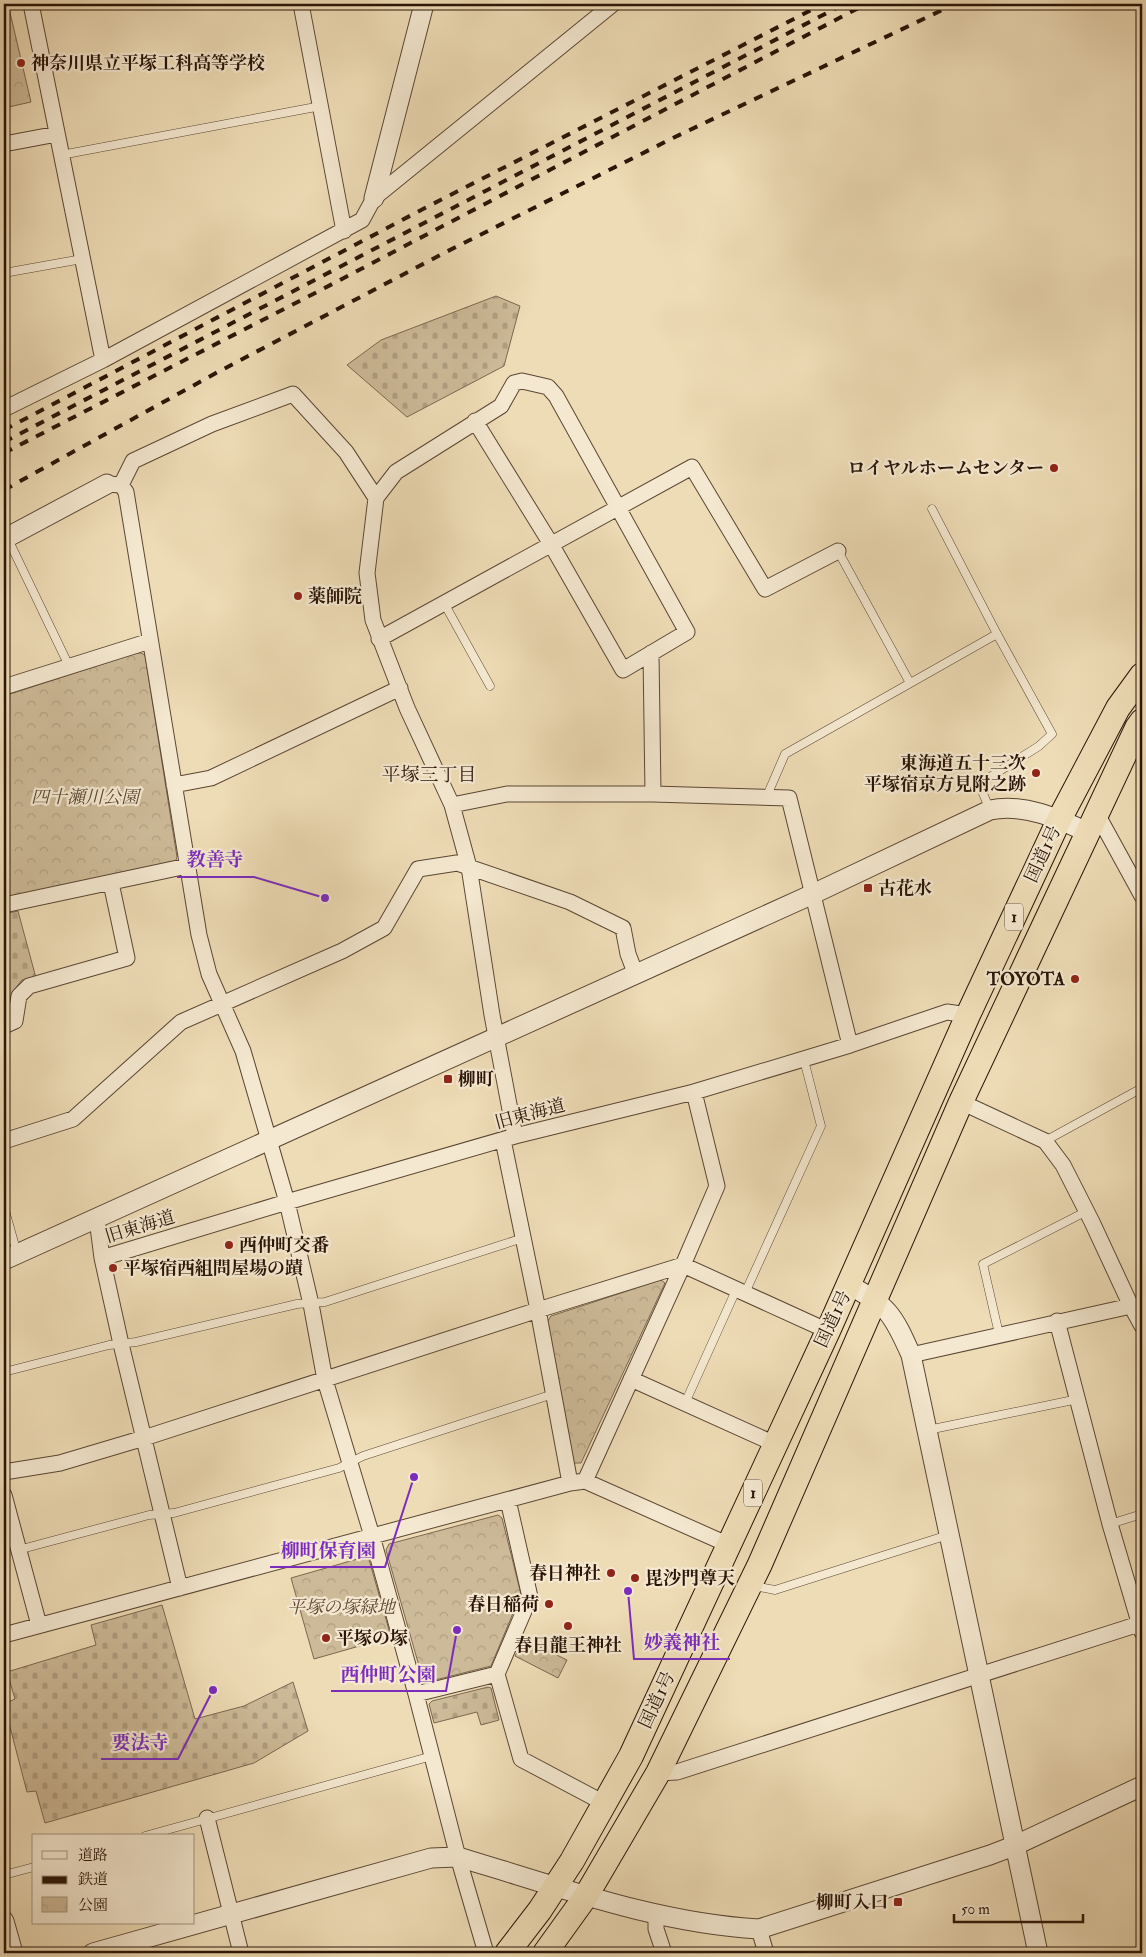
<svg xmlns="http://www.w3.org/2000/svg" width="1146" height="1957" viewBox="0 0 1146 1957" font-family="'IM FELL Double Pica','Noto Serif JP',serif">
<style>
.cemetery{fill:url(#cemetery-stones);stroke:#7c6750}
.park{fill:url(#park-crowns);stroke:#7c6750}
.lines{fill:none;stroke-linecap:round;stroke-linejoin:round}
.service-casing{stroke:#5b4633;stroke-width:9}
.minor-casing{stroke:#5b4633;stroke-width:17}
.tertiary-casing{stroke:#5b4633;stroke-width:21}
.trunk-casing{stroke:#2a1407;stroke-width:26}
.service{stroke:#f4e8d0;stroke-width:8}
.minor{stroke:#f4e8d0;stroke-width:15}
.tertiary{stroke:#f4e8d0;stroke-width:19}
.trunk{stroke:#eedcb6;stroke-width:24}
.rail{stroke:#2a1407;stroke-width:4;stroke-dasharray:9 9;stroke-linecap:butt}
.poi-dot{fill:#8f2418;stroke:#f4e8d0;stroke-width:2}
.labels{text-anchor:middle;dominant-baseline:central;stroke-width:4.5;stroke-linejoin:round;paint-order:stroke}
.shield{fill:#f4e8d0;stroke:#675443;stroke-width:1}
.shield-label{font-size:16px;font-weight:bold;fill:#2a1407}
.poi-label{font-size:18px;font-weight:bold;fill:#2a1407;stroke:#f4e8d0;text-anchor:start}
.park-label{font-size:18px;font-style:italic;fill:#5b4632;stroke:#f4e8d0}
.street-label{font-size:18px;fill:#2a1407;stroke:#f4e8d0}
.neighbourhood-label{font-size:19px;fill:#2a1407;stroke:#f4e8d0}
.leader{fill:none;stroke:#7b2cbf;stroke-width:2}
.callout-dot{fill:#7b2cbf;stroke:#f4e8d0;stroke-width:2}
.callout-label{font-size:19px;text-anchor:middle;font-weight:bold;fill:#7b2cbf;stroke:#f4e8d0;stroke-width:4.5;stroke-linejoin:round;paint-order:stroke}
</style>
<defs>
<pattern id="cemetery-stones" width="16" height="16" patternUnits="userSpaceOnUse" patternTransform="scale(1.25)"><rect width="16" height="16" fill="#cdba98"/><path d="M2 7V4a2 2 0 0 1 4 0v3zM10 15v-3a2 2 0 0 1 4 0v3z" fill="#b09f82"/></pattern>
<pattern id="park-crowns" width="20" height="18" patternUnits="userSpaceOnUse" patternTransform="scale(1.25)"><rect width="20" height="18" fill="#cdba98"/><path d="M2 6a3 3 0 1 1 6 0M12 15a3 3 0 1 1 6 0" fill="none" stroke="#b09f82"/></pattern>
</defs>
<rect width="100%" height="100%" fill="#eedcb6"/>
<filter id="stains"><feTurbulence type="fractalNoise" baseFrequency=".004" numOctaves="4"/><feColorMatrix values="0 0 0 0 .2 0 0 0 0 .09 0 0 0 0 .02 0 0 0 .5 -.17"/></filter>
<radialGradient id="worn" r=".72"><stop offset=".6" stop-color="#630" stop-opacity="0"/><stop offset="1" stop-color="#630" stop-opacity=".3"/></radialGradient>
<path class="cemetery" d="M 496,296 L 520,306 L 504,366 L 407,417 L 347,365 L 381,340 Z
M 18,911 L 36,978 L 22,980 L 13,992 L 10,1017 L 4,1020 L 4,914 Z
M 162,1605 L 195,1719 L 244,1706 L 293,1682 L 308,1731 L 254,1763 L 45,1823 L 36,1791 L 27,1792 L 4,1704 L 15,1699 L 7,1672 L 96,1645 L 91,1625 Z
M 488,1687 L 491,1688 L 499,1720 L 481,1725 L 477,1712 L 434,1723 L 429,1704 L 432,1701 Z"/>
<path class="park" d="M 4,4 L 8,4 L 31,102 L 4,108 Z
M 137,653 L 141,653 L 145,655 L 177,857 L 175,863 L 4,899 L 4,696 Z
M 661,1280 L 665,1283 L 581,1463 L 573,1463 L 546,1324 L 551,1316 Z
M 498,1515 L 502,1518 L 521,1594 L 491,1666 L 427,1682 L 423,1680 L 386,1550 L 389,1544 Z
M 368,1556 L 391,1637 L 314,1659 L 291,1578 Z
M 524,1639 L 567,1660 L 558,1678 L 515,1656 Z"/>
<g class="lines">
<g class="service-casing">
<path id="service" d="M 61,155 L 321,106
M 4,273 L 82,259
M 932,509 L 997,634 L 1052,734 L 1039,746 L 979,784 L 990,810
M 7,537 L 69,666
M 838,551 L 910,683
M 444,603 L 490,686
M 766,798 L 785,754 L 997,634
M 1045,1141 L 1142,1088
M 4,1207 L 17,1253
M 745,1293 L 821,1126 L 804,1060
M 999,1334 L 983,1264 L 1087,1211
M 4,1372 L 109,1345 L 136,1342 L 297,1304 L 325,1302 L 523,1238
M 685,1403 L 737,1288
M 928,1430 L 1078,1399
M 1110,1524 L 1142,1514
M 18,1550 L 149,1515 L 174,1513 L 339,1468 L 363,1456 L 553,1394
M 754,1586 L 775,1590 L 948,1535
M 145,1836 L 432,1756
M 4,1875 L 34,1867"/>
</g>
<g class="minor-casing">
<path id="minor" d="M 31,4 L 103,360
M 301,4 L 344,231
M 4,144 L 57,134
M 4,409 L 103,360 L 362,220 L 374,198 L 613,4
M 107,484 L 121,485 L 126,492 L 199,935 L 209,974 L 243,1051 L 287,1202 L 311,1304 L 325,1380 L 372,1536 L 416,1694 L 458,1857 L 486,1953
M 121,485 L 133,461 L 212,424 L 293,394 L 346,452 L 376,498 L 367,573 L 373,620 L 407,708 L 452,805 L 469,867 L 492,1015 L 515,1136
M 376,498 L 396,472 L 501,406 L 514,383 L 522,381 L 548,387 L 556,396 L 687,632 L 623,670 L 551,544 L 475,421
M 379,639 L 692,467 L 765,589 L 838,551
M 651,653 L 653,794
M 4,687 L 150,641
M 174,785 L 211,778 L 400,688
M 452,805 L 507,794 L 653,794 L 789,798 L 850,1045
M 1096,812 L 1142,896
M 4,905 L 187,866
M 4,1026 L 15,1021 L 19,996 L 29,986 L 127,958 L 111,883
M 961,1102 L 1045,1141 L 1063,1165 L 1092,1222 L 1131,1306 L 1142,1326
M 503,1140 L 538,1310 L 570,1483
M 4,1141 L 73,1119 L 181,1022 L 342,951 L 384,928 L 418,869 L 457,863 L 570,902 L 623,928 L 628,954 L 636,975
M 97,1219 L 102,1258 L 121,1344 L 180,1588
M 102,1258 L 287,1202 L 515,1136 L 694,1092 L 850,1045 L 947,1012 L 968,1015
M 1057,1321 L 1110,1524 L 1142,1632
M 911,1355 L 1131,1306
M 631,1379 L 775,1444
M 4,1472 L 60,1463 L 144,1438 L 538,1310 L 683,1265 L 828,1331
M 585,1481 L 683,1265 L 717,1186 L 694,1092
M 4,1495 L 39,1625
M 4,1635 L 570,1483 L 585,1481 L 729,1545
M 497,1674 L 521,1759 L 604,1803
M 416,1694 L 497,1674 L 530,1597 L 508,1500
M 658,1773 L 677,1772 L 1142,1623
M 207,1818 L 241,1953
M 656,1915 L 656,1929 L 664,1953
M 759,1929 L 766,1953"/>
</g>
<g class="tertiary-casing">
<path id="tertiary" d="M 374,198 L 424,4
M 4,539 L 107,484
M 4,1260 L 813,894 L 990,810 C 1023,803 1057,818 1087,832
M 849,1285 C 888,1306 893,1314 911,1355 L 1038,1953
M 4,1921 L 13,1953
M 93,1953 L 431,1858 L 458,1857 C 557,1886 655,1923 759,1929 L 990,1855 L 1016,1845 L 1142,1786"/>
</g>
<g class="trunk-casing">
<path id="trunk" d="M 507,1953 L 540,1910 L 572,1861 L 631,1756 L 828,1331 L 968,1015 L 1059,820 L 1118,708 L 1142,675
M 545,1953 L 586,1896 L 658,1773 L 760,1564 L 961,1102 L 1137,728 L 1142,721"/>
</g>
<use href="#service" class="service"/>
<use href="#minor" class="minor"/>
<use href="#tertiary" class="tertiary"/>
<use href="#trunk" class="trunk"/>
<path class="rail" d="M 4,430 L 423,209 L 823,4
M 4,442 L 844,4
M 4,453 L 319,291 L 866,4
M 4,490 L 216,373 L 444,253 L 675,137 L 955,4"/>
</g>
<g class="poi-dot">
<circle cx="21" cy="63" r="5"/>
<circle cx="1054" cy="468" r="5"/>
<circle cx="298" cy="596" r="5"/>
<circle cx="1036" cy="773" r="5"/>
<rect x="863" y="883" width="10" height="10" rx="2.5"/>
<circle cx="1075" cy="979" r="5"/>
<rect x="443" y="1074" width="10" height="10" rx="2.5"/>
<circle cx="229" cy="1245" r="5"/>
<circle cx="113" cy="1268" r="5"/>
<circle cx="611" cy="1573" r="5"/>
<circle cx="635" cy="1578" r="5"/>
<circle cx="549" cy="1604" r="5"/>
<circle cx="568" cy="1626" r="5"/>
<circle cx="326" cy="1638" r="5"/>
<rect x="893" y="1897" width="10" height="10" rx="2.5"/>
</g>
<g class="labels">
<g class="shield">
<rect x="1005" y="903.5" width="18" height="27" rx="4"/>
<rect x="744" y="1479.5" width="18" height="27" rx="4"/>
</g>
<g class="shield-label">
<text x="1014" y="917">1</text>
<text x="753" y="1493">1</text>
</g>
<g class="poi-label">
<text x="31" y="63">神奈川県立平塚工科高等学校</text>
<text x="1044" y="468" text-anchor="end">ロイヤルホームセンター</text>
<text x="308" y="596">薬師院</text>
<text x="1026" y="763" text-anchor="end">東海道五十三次<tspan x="1026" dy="21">平塚宿京方見附之跡</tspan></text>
<text x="878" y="888">古花水</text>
<text x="1065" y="979" text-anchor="end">TOYOTA</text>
<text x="458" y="1079">柳町</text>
<text x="239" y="1245">西仲町交番</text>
<text x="123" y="1268">平塚宿西組問屋場の蹟</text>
<text x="601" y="1573" text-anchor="end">春日神社</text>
<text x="645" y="1578">毘沙門尊天</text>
<text x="539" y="1604" text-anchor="end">春日稲荷</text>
<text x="336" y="1638">平塚の塚</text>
<text x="568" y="1645" text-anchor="middle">春日龍王神社</text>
<text x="888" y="1902" text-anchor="end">柳町入口</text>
</g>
<g class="park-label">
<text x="85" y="797">四十瀬川公園</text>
<text x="341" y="1607">平塚の塚緑地</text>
</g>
<g class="street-label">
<text transform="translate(1043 854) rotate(-65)">国道1号</text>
<text transform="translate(530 1114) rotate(-15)">旧東海道</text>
<text transform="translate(140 1227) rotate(-17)">旧東海道</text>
<text transform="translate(833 1319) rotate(-65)">国道1号</text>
<text transform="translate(657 1700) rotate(-65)">国道1号</text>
</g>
<g class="neighbourhood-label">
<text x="429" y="775">平塚三丁目</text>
</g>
</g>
<path class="leader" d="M325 898L254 877H177M414 1477L385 1567H270M628 1591L634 1659H730M457 1630L446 1691H331M213 1690L178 1759H101"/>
<g class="callout-dot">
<circle cx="325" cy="898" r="5"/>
<circle cx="414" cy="1477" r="5"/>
<circle cx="628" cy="1591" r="5"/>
<circle cx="457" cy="1630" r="5"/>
<circle cx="213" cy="1690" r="5"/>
</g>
<g class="callout-label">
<text x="215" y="866">教善寺</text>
<text x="328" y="1557">柳町保育園</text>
<text x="682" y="1649">妙義神社</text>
<text x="388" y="1681">西仲町公園</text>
<text x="140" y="1749">要法寺</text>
</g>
<rect width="1146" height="1957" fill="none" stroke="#eedcb6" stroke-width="20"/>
<rect x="5" y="5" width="1136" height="1947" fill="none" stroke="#2a1407" stroke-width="2.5"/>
<rect x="10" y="10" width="1126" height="1937" fill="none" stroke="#2a1407"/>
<rect x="32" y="1834" width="162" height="90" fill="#f4e8d0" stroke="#a39380"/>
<rect x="42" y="1851" width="25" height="8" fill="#f4e8d0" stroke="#a39380"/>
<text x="78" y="1860" font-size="15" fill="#2a1407">道路</text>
<rect x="42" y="1876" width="25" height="8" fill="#2a1407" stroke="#a39380"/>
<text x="78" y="1884" font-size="15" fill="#2a1407">鉄道</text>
<rect x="42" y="1897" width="25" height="15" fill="url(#park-crowns)" stroke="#a39380"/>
<text x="78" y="1910" font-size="15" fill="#2a1407">公園</text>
<path d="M954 1914v8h129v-8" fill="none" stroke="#2a1407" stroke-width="2.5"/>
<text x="961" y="1914" font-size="15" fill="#2a1407" stroke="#f4e8d0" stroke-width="4" paint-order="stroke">50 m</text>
<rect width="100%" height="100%" filter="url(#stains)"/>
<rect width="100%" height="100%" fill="url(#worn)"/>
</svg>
